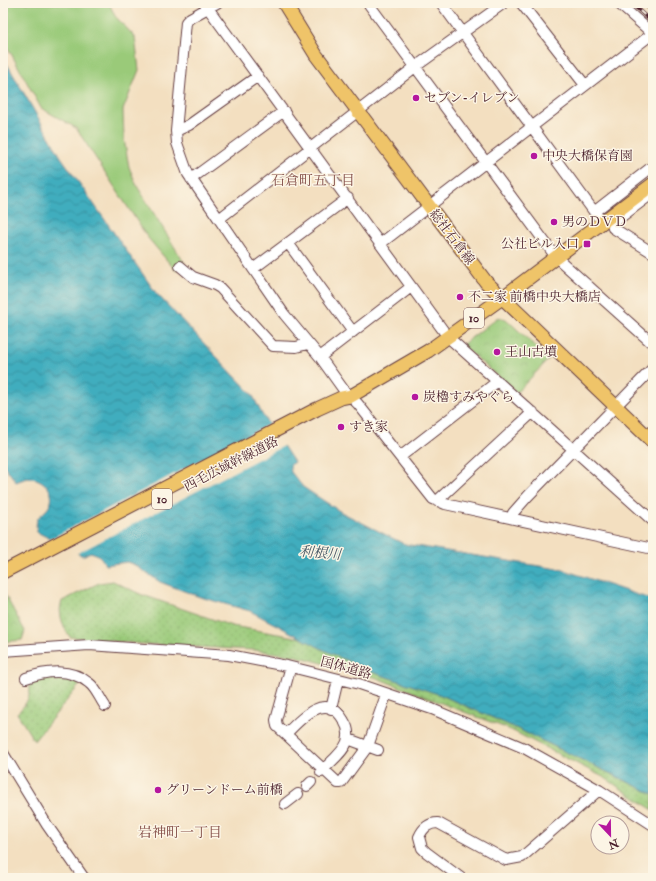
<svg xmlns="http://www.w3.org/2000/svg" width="656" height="881" viewBox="0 0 656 881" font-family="'IM FELL Double Pica','Noto Serif JP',serif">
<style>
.grass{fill:url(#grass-dots);stroke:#727452}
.park{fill:url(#park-crowns);stroke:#727452}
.pitch{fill:#9aca79;stroke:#727452}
.water{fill:url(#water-waves);stroke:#456674}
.pier{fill:#f3dfc0}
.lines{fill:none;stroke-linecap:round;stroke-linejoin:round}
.minor-casing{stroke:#633c41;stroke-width:12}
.major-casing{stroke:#633c41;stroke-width:15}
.minor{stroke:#fff;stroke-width:10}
.major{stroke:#efc469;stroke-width:13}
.rail-casing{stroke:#4a1f2b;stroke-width:3.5}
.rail{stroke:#fcf5e5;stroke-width:2;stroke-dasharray:6;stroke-linecap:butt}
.poi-dot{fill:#b5179e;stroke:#fcf5e5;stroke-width:1.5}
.labels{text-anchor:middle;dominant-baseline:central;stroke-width:3;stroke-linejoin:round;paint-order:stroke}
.shield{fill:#fcf5e5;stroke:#7f5f63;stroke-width:1}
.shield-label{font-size:12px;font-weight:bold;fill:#4a1f2b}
.poi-label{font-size:13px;fill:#4a1f2b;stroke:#fcf5e5;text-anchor:start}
.street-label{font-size:13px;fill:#4a1f2b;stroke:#fcf5e5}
.neighbourhood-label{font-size:14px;fill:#844f49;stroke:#fcf5e5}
.water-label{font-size:14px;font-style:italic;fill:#465866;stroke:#fcf5e5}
</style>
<defs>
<pattern id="grass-dots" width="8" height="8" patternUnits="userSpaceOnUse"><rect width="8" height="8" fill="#9aca79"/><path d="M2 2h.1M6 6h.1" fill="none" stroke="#86ad69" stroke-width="1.8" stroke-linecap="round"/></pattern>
<pattern id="park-crowns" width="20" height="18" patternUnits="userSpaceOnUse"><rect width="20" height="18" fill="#9aca79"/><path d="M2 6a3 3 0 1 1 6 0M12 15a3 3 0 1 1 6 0" fill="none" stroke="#86ad69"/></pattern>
<pattern id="water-waves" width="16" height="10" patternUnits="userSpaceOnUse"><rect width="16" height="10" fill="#40adbe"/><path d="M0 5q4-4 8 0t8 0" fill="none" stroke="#388c9b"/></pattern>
</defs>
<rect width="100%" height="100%" fill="#fcf5e5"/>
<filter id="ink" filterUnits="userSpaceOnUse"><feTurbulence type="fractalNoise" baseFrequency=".025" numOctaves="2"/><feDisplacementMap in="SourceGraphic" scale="8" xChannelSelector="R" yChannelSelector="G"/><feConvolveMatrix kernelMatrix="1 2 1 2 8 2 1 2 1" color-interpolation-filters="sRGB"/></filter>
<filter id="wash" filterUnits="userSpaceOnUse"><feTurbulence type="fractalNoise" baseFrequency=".012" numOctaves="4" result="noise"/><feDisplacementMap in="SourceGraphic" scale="16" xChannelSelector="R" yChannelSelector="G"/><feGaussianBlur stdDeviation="0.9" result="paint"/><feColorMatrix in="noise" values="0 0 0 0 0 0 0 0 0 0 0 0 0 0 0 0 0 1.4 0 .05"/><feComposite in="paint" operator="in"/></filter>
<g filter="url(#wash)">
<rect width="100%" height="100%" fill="#f3dfc0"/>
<path class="grass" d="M 113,581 L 140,594 L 232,626 L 301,638 L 372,672 L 441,695 L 516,728 L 653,794 L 653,810 L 605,778 L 511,730 L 374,677 L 296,656 L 254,650 L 143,644 L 70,637 C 63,627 57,612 62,601 L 99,583 Z
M 65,676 L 81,683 L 34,741 L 17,713 C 27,704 32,695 29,681 Z"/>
<path class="park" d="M 498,317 L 506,319 L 549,359 L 516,393 L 462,345 Z
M 3,591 L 25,631 L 22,640 L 3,642 Z"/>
<path class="pitch" d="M 3,3 L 109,3 L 115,16 L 135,37 L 139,70 L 123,110 L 124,139 L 129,167 L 137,186 L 185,264 L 176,271 L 148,238 L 76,128 L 41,108 L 3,39 Z"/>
<path class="water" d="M 3,57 L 61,157 L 156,293 L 252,394 L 262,414 L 294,462 L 290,466 L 291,472 L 303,487 L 341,512 L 404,544 L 564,570 L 653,600 L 653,794 L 516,728 L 441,695 L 372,672 L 322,649 L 250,611 L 200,597 L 160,582 L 133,564 L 127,562 L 105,565 C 102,558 99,554 90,552 L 83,556 L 37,532 C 33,512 46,517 51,502 C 54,490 43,479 31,478 C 26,478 21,480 16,482 L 3,464 L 5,448 L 3,438 Z"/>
<path class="pier" d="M 270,424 L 285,445 L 76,554 L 48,540 Z"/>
</g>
<g filter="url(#ink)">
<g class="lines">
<g class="minor-casing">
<path id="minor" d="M 217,3 L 190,18 L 186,22 L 176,131 L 177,143 L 188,174 L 284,314 L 320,357 L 343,389 L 358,404 L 433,499 L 445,504 L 653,549
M 368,3 L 556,257 L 653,344
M 441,3 L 598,217
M 521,3 L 585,85
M 618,3 L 653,34
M 649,3 L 653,6
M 205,4 L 448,337 L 653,521
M 176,131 L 189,125 L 258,76
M 191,179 L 284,111
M 653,193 L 617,220 L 613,228 L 653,253
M 594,212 L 653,166
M 219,219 L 415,67 L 504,3
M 288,243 L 353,332
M 380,244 L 652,34
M 180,266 L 193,277 L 215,285 L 220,288 L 273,346 L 296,347 L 308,344
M 253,269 L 348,198
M 320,357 L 411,287
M 400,457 L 498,381
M 437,501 L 533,412
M 512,518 L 513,513 L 528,496 L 653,368
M 3,651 L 89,645 L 229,655 L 287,666 L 359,684 L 432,709 L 524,748 L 599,790 L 653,825
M 289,673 L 276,720 L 277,726 L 338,783 L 341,783 L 368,746 L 385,698
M 26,678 C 46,671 71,668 89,683 C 96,688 100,699 105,706
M 331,709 L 337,684
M 286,734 C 301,718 327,690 344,721 C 348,727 349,735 347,742 C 343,753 329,763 321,772
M 348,739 L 378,750
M 3,753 L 47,825 L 84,878
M 307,786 L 311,782
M 285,804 L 298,794
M 461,878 L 426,852 L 422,848 L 419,837 C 423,828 428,823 438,823 L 506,860 L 522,857 L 599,790"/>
</g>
<g class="major-casing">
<path id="major" d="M 284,3 L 316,55 L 486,282 L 653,442
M 3,572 L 317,409 L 341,398 L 351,396 L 428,351 L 502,298 L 653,184"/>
</g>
<use href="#minor" class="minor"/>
<use href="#major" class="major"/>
<g class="rail-casing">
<path id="rail" d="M 631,3 L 653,23"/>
</g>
<use href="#rail" class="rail"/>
</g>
</g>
<g class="poi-dot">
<circle cx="416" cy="98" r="4"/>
<circle cx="534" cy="156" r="4"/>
<circle cx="554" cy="222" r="4"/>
<rect x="583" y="240" width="8" height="8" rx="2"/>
<circle cx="460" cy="297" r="4"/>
<circle cx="497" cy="352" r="4"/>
<circle cx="415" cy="397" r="4"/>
<circle cx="341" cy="427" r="4"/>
<circle cx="158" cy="790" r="4"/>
</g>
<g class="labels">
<g class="shield">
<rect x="464" y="308" width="20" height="20" rx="3"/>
<rect x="152" y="489" width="20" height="20" rx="3"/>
</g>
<g class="shield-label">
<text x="474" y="318">10</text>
<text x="162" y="499">10</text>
</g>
<g class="poi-label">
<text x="424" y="98">セブン-イレブン</text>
<text x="542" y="156">中央大橋保育園</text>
<text x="562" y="222">男のＤＶＤ</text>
<text x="579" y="244" text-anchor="end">公社ビル入口</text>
<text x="468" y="297">不二家 前橋中央大橋店</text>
<text x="505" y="352">王山古墳</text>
<text x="423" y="397">炭櫓すみやぐら</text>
<text x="349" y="427">すき家</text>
<text x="166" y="790">グリーンドーム前橋</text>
</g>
<g class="street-label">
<text transform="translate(452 237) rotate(53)">総社石倉線</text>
<text transform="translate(231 464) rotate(-27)">西毛広域幹線道路</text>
<text transform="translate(346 668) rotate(15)">国体道路</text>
</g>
<g class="neighbourhood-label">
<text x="313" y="180">石倉町五丁目</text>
<text x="180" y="832">岩神町一丁目</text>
</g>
<g class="water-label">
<text transform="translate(320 553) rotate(5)">利根川</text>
</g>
</g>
<rect width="656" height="881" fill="none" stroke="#fcf5e5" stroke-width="16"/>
<g transform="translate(610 835) rotate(158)"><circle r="19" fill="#fcf5e5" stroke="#b59f9b"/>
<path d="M0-3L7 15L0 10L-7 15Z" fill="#b5179e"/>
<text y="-6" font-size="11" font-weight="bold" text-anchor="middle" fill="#4a1f2b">N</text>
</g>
</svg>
